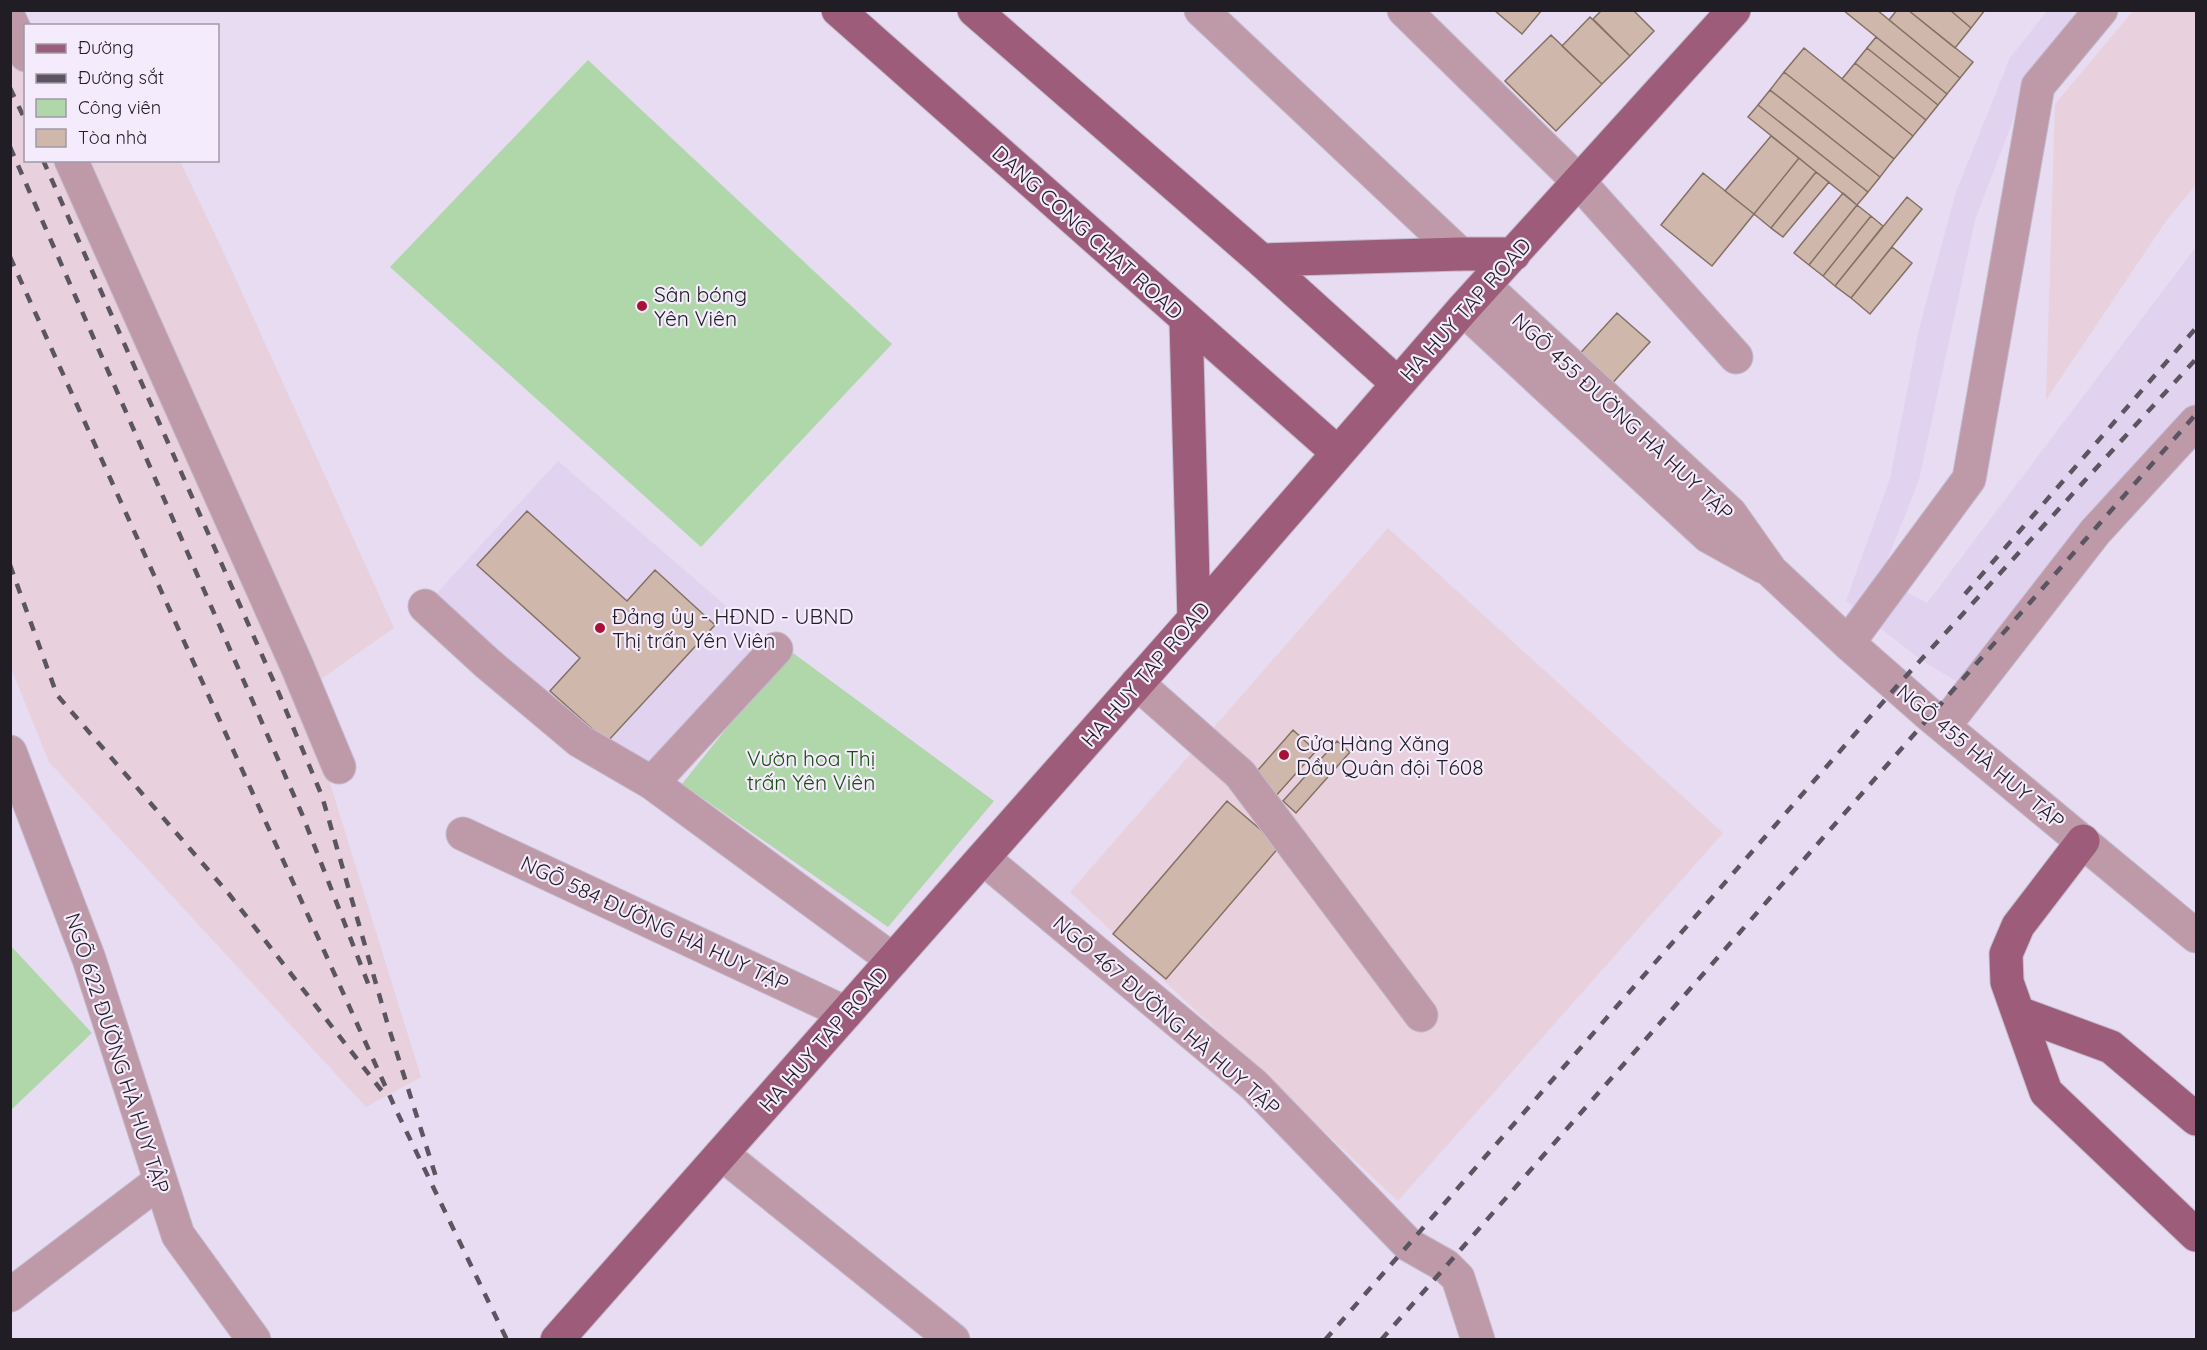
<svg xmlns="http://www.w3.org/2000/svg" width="2207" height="1350" viewBox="0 0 2207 1350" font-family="Quicksand,sans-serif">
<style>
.built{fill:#e1d2ef}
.industrial{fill:#e8d0dc}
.green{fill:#b0d7aa}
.building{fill:#cfb8ab;stroke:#857064;stroke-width:1.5}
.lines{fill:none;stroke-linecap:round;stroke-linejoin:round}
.minor-casing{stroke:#c3bacd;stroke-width:35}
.major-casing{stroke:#c3bacd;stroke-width:35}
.minor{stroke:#be9aa9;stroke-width:33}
.major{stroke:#9c5c7a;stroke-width:33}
.rail{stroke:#5b5561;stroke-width:4.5;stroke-dasharray:10 10;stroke-linecap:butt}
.poi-dot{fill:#a91237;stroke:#f4ebfc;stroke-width:2}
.labels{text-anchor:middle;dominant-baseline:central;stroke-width:4.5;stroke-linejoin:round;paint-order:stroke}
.street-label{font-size:21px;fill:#211d25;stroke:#f4ebfc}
.poi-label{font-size:21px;fill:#211d25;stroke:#f4ebfc;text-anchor:start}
.park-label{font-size:21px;fill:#185010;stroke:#f4ebfc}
</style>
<rect width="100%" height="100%" fill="#e7dcf2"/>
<path class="built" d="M 2047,11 L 2081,11 L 2023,94 L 1975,220 L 1919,480 L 1880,578 L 1927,603 L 2196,247 L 2196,429 L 1979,695 L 1921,660 L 1846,601 L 1890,479 L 1919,329 L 1956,192 L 2010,58 Z
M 558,461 L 776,649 L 652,783 L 425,606 Z"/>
<path class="industrial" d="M 10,11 L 26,26 L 26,160 L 180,161 L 230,266 L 394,628 L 314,684 L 315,735 L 421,1077 L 366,1107 L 49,762 L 11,668 Z
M 2133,11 L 2196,11 L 2196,185 L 2166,221 L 2046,400 L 2055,104 Z
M 1388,528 L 1723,833 L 1398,1201 L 1070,892 Z"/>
<path class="green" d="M 588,60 L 892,344 L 701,547 L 390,267 Z
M 789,650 L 994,801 L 888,927 L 682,784 Z
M 11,946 L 92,1033 L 11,1110 Z"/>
<path class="building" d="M 1494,10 L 1542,10 L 1522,34 Z
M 1602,10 L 1633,10 L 1654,31 L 1630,56 L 1593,19 Z
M 1843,10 L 1877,10 L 1960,78 L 1947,94 Z
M 1897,10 L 1908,10 L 1973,62 L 1960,78 L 1889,20 Z
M 1908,10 L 1950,10 L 1971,28 L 1955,48 Z
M 1950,10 L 1985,10 L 1971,28 Z
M 1590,17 L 1630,56 L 1602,84 L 1562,46 Z
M 1551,35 L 1602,84 L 1556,131 L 1505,81 Z
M 1876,37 L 1947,94 L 1938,105 L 1867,48 Z
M 1804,48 L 1913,136 L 1894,159 L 1784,72 Z
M 1867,48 L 1938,105 L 1926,120 L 1855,63 Z
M 1855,63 L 1926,120 L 1913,136 L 1842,79 Z
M 1784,72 L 1894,159 L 1880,177 L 1770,90 Z
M 1770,90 L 1880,177 L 1868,192 L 1758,105 Z
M 1758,105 L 1868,192 L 1857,205 L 1748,117 Z
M 1771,136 L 1799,158 L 1754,214 L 1725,191 Z
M 1799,158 L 1816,172 L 1771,228 L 1754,214 Z
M 1816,172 L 1829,182 L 1783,237 L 1771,228 Z
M 1703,173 L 1754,214 L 1712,266 L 1661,225 Z
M 1843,193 L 1857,205 L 1809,265 L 1794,253 Z
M 1907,197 L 1922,209 L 1851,298 L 1835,286 Z
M 1857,205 L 1871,216 L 1823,276 L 1809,265 Z
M 1871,216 L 1883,226 L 1835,286 L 1823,276 Z
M 1892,247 L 1912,263 L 1870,314 L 1851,298 Z
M 1617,313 L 1650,342 L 1606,390 L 1574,360 Z
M 527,511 L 627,601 L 655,570 L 715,625 L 607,742 L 550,691 L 580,658 L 477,565 Z
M 1293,730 L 1316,751 L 1274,798 L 1252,777 Z
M 1337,741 L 1350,752 L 1296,813 L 1283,801 Z
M 1227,801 L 1280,846 L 1166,979 L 1113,934 Z"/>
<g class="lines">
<g class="minor-casing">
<path id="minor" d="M 1201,10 L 1460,254
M 1404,10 L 1579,182 L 1736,357
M 10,20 L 26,55
M 71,160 L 297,666 L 339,767
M 1485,286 L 1730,513 L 1771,571 L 1848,643 L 1931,716 L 2196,936
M 1463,309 L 1708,536 L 1764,567
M 425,606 L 487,663 L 580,741 L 652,783 L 893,960
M 1848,643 L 1969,479 L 2038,86 L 2101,10
M 1137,683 L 1240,774 L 1421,1015
M 1944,726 L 2095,532 L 2196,422
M 10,752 L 89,959 L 178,1235 L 254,1340
M 652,783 L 776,649
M 463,834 L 846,1013
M 983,858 L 1254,1085 L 1409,1245 L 1446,1266 L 1458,1278 L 1478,1340
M 722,1154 L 953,1340
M 10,1295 L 160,1181"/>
</g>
<g class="major-casing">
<path id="major" d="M 838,10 L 1338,453
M 974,10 L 1261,260 L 1398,384
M 1261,260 L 1460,254 L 1514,254
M 1186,320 L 1194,619
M 2083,841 L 2018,926 L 2006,954 L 2007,982 L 2046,1092 L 2196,1235
M 2019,1013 L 2111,1047 L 2196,1119
M 557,1340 L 1194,619 L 1463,309 L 1734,10"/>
</g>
<use href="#minor" class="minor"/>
<use href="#major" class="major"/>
<path class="rail" d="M 10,88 L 26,122
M 10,147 L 302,814 L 371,991
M 43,160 L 277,689 L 322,796 L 387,1022 L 436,1177
M 10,257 L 397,1112 L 507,1340
M 10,565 L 57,695 L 229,894 L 385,1095
M 1965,594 L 2196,328
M 1325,1340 L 1897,686 L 2196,359
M 1381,1340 L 2196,414"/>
</g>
<g class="poi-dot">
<circle cx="642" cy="306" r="6"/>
<circle cx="600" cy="628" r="6"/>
<circle cx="1284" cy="755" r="6"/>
</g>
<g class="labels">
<g class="street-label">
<text transform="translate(1088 232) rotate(42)">DANG CONG CHAT ROAD</text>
<text transform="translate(1465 309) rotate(-48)">HA HUY TAP ROAD</text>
<text transform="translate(1623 416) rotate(43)">NGÕ 455 ĐƯỜNG HÀ HUY TẬP</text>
<text transform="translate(1145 674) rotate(-49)">HA HUY TAP ROAD</text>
<text transform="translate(1981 756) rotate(40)">NGÕ 455 HÀ HUY TẬP</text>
<text transform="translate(655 923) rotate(25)">NGÕ 584 ĐƯỜNG HÀ HUY TẬP</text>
<text transform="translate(1167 1015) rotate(41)">NGÕ 467 ĐƯỜNG HÀ HUY TẬP</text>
<text transform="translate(823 1039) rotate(-49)">HA HUY TAP ROAD</text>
<text transform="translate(118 1053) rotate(72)">NGÕ 622 ĐƯỜNG HÀ HUY TẬP</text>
</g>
<g class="poi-label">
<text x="654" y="294">Sân bóng<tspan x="654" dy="24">Yên Viên</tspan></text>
<text x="612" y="616">Đảng ủy - HĐND - UBND<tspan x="612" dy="24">Thị trấn Yên Viên</tspan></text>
<text x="1296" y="743">Cửa Hàng Xăng<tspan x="1296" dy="24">Dầu Quân đội T608</tspan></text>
</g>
<g class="park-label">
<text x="811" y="758">Vườn hoa Thị<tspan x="811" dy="24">trấn Yên Viên</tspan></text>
</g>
</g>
<rect width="2207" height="1350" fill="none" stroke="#211d25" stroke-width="24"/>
<rect x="24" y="24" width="195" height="138" fill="#f4ebfc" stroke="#a099a6" stroke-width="1.5"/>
<rect x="36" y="44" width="30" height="9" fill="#9c5c7a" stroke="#a099a6" stroke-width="1.5"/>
<text x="78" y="54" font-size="18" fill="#211d25">Đường</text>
<rect x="36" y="74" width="30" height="9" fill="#5b5561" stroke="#a099a6" stroke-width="1.5"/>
<text x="78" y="84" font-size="18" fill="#211d25">Đường sắt</text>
<rect x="36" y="99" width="30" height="18" fill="#b0d7aa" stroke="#a099a6" stroke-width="1.5"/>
<text x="78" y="114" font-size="18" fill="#211d25">Công viên</text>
<rect x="36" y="129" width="30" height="18" fill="#cfb8ab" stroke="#a099a6" stroke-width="1.5"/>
<text x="78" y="144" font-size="18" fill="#211d25">Tòa nhà</text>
</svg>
